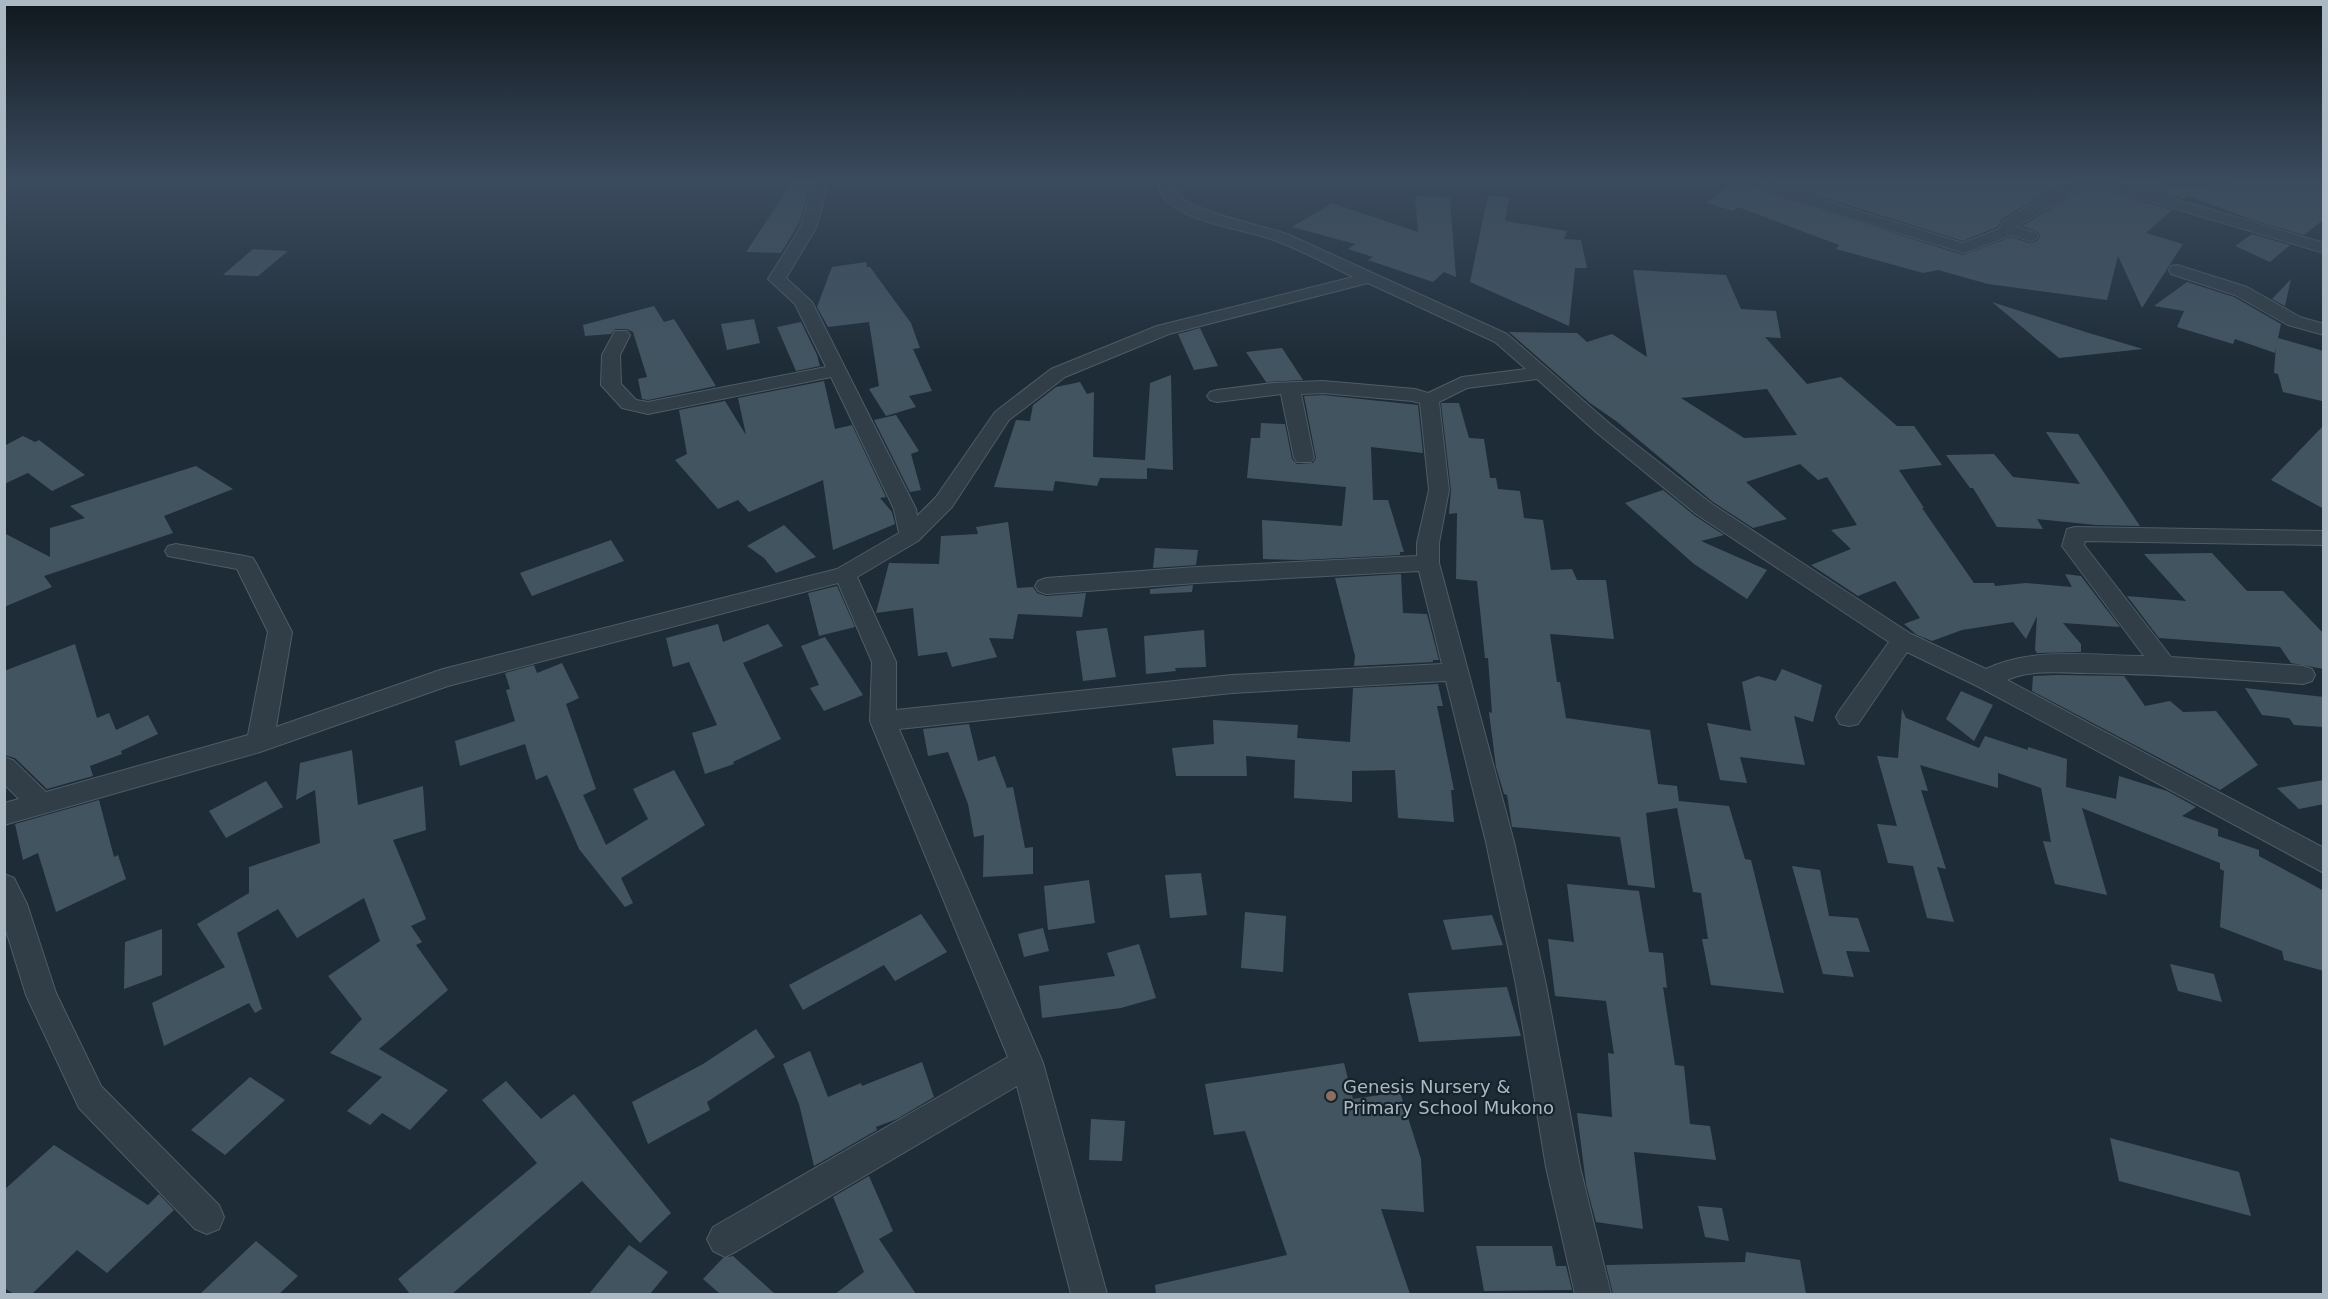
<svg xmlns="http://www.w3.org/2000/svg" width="2328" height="1299" viewBox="0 0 2328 1299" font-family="'DejaVu Sans',sans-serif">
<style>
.building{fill:#435461;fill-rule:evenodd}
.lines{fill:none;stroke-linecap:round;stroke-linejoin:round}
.minor-casing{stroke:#4f5c66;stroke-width:2}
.minor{fill:#313e47;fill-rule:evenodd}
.education-dot{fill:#8d6e63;stroke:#17232b;stroke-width:2}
.labels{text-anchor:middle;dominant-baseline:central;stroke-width:4.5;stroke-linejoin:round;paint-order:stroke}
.near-poi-label{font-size:18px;fill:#abb9c5;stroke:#17232b;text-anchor:start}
</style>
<rect width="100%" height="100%" fill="#1e2c37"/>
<path class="building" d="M 794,179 L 812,179 L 799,223 L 781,253 L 746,252 Z
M 1764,179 L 2069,179 L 2002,219 L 1997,227 L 1963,241 Z
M 2131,179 L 2155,180 L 2175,188 L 2228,184 L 2228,179 L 2324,179 L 2324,219 L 2304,235 L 2253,220 L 2188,196 L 2184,199 L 2127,182 Z
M 1732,182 L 1963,255 L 2011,237 L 2029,243 L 2037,241 L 2040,237 L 2038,232 L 2022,226 L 2089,185 L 2172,210 L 2146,233 L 2183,244 L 2142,308 L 2118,256 L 2107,300 L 1988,284 L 1938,270 L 1923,273 L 1836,249 L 1839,245 L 1738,207 L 1733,211 L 1707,203 Z
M 1488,195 L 1509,198 L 1505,221 L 1567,231 L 1564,239 L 1581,240 L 1587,268 L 1575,268 L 1569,326 L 1470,282 Z
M 1415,196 L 1450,198 L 1456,277 L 1444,272 L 1433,282 L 1368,260 L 1373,257 L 1348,249 L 1355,244 L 1292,227 L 1332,203 L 1418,232 Z
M 2252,234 L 2290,245 L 2270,262 L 2235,246 Z
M 253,249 L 288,251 L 258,276 L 223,275 Z
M 866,262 L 867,267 L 870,267 L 911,323 L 920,348 L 913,349 L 932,391 L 909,396 L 916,407 L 886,416 L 869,389 L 879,386 L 869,322 L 828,327 L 817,307 L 832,267 Z
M 1633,270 L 1726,275 L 1741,309 L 1776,311 L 1781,338 L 1765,337 L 1807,384 L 1841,377 L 1897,426 L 1914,426 L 1942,465 L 1899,470 L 1924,508 L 1922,508 L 1974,583 L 1994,583 L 1995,586 L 2026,583 L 2072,587 L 2065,574 L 2081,576 L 2120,627 L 2063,623 L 2081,644 L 2081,652 L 2037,653 L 2035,650 L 2037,616 L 2026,639 L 2013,622 L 1962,630 L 1932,641 L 1917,635 L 1904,624 L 1920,618 L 1895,581 L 1858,596 L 1811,565 L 1851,549 L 1831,530 L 1857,525 L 1827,477 L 1818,480 L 1800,464 L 1746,482 L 1787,519 L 1753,528 L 1713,502 L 1616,421 L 1590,403 L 1509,332 L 1577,333 L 1587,342 L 1612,334 L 1647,357 ZM 1767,389 L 1797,435 L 1744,438 L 1681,398 Z
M 2291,279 L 2285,306 L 2272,299 Z
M 2187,282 L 2234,297 L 2281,324 L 2278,338 L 2324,351 L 2322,401 L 2283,392 L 2278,374 L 2274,373 L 2276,346 L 2275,353 L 2235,339 L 2233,344 L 2177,327 L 2184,311 L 2154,306 Z
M 1992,302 L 2089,333 L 2143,349 L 2059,358 Z
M 654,306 L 664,322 L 674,319 L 716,386 L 648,400 L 642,399 L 638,379 L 647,377 L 633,332 L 627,329 L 615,329 L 611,334 L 585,336 L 583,325 Z
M 754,319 L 760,343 L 727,350 L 721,324 Z
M 801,322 L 817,355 L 820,366 L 796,371 L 777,327 Z
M 1200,328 L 1218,366 L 1194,370 L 1178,334 Z
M 1282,348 L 1303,380 L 1266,382 L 1246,352 Z
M 1171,375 L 1173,470 L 1147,468 L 1147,479 L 1100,478 L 1097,486 L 1055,481 L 1053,491 L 994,487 L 1016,420 L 1030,421 L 1033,405 L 1056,387 L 1080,382 L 1087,394 L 1094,392 L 1093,457 L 1145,460 L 1150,383 Z
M 824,381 L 835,429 L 852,425 L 886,497 L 880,498 L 892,512 L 895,524 L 833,550 L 823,480 L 749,512 L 738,500 L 718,509 L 675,460 L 687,454 L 679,410 L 725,401 L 746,435 L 738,398 Z
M 1323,395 L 1418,405 L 1423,453 L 1371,447 L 1373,500 L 1388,500 L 1404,552 L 1400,552 L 1400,555 L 1301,560 L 1263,559 L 1262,520 L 1342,526 L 1346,487 L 1247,478 L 1251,438 L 1260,438 L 1261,423 L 1285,424 L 1292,459 L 1297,464 L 1313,463 L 1316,458 L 1304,396 Z
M 1441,403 L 1459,403 L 1469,438 L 1484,439 L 1490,478 L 1496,478 L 1498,489 L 1520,491 L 1524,518 L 1543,520 L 1551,570 L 1572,569 L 1577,580 L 1606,580 L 1614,639 L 1550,634 L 1557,682 L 1560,682 L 1566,718 L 1650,730 L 1658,784 L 1677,786 L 1679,801 L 1729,806 L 1745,859 L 1751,860 L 1784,993 L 1711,985 L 1702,939 L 1708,939 L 1701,893 L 1693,892 L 1677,808 L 1646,813 L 1655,888 L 1628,885 L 1620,837 L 1512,827 L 1507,795 L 1504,794 L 1496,767 L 1489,712 L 1492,713 L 1488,658 L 1485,658 L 1477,581 L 1456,579 L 1457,513 L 1449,514 L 1451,490 Z
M 896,415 L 919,451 L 911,454 L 921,490 L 910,492 L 874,420 Z
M 2324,425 L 2324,509 L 2271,480 Z
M 2046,432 L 2078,434 L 2140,526 L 2096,525 L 2037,519 L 2043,529 L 1997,527 L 1973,488 L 1970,488 L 1946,455 L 1994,454 L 2013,477 L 2080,484 Z
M 23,436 L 35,442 L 39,440 L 85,475 L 52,491 L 28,473 L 4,484 L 4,446 Z
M 196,466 L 233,489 L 164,516 L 173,533 L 44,576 L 52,587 L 4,607 L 4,533 L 50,557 L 50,528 L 85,518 L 70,506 Z
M 1663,490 L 1695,516 L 1724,535 L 1701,541 L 1767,570 L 1747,599 L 1694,564 L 1625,503 Z
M 1008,522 L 1017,588 L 1033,587 L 1037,593 L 1046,596 L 1086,593 L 1082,617 L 1018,614 L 1013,639 L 989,638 L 997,657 L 952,667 L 947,652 L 918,656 L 913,608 L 876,613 L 889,563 L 939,564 L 941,536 L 978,534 L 976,527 Z
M 784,525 L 816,557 L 776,573 L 764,558 L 747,546 Z
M 611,540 L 624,561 L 532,596 L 520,573 Z
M 1155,548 L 1198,550 L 1196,565 L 1153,568 Z
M 2212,553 L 2247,591 L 2283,591 L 2324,634 L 2324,669 L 2291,663 L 2280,647 L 2159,638 L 2127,596 L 2186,601 L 2144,554 Z
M 1401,574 L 1403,613 L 1427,614 L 1439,660 L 1433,660 L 1433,662 L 1354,666 L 1355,656 L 1335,578 Z
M 1193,585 L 1192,592 L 1150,594 L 1150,589 Z
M 837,586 L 855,627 L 819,636 L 808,593 Z
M 718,624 L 723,642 L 768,624 L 783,646 L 743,663 L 781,739 L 733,762 L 734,764 L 705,774 L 692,733 L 717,725 L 689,662 L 673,667 L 666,638 Z
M 1107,628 L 1116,677 L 1083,681 L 1076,631 Z
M 1204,630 L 1206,667 L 1175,668 L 1176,671 L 1146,674 L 1144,636 Z
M 825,637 L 863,695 L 824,711 L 810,688 L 819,685 L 801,646 Z
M 75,644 L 97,718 L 109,713 L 116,730 L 148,715 L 158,734 L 121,751 L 122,754 L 90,766 L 93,776 L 47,789 L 15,758 L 4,755 L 4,671 Z
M 562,663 L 579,698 L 566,704 L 596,789 L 583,795 L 606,845 L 648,819 L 633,789 L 674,770 L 705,825 L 621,878 L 633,903 L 625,907 L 579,849 L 547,775 L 536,780 L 525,744 L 460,766 L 455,741 L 515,721 L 506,690 L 510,689 L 505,673 L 534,665 L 537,673 Z
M 1782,669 L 1822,685 L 1813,722 L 1794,716 L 1805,765 L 1740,757 L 1747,783 L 1720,780 L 1707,723 L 1751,731 L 1742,682 L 1758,676 L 1776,681 Z
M 2057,675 L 2124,676 L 2145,706 L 2170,701 L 2183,712 L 2216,711 L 2258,765 L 2220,790 L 2032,691 L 2033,676 Z
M 1438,684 L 1443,706 L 1437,706 L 1454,790 L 1451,790 L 1454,822 L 1398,818 L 1395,770 L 1352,771 L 1352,802 L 1294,798 L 1295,760 L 1246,756 L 1247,776 L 1176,776 L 1172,748 L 1214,744 L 1213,720 L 1298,725 L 1297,738 L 1350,742 L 1353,688 Z
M 2245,688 L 2324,697 L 2324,727 L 2294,725 L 2289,718 L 2262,715 Z
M 1961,691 L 1993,705 L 1974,741 L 1946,719 Z
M 1902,709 L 1906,718 L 1979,748 L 1985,736 L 2028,750 L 2028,747 L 2067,759 L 2066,787 L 2116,799 L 2119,776 L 2167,791 L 2196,807 L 2182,816 L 2218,829 L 2218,836 L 2259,850 L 2259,856 L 2324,891 L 2324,971 L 2284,960 L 2282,951 L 2220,927 L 2224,871 L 2220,869 L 2220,863 L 2082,808 L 2107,895 L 2055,884 L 2043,841 L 2051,842 L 2041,788 L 1998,773 L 1998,788 L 1920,765 L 1928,791 L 1921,790 L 1946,869 L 1937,867 L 1954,922 L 1927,918 L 1913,866 L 1888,863 L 1877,824 L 1897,826 L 1877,756 L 1898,758 Z
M 969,724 L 978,761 L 995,756 L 1007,788 L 1013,787 L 1025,848 L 1033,847 L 1033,874 L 983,877 L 984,835 L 974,837 L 968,804 L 948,752 L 928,756 L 923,729 Z
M 352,750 L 358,805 L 423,786 L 426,830 L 393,840 L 426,919 L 411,926 L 422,942 L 416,945 L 448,990 L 379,1049 L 448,1090 L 410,1130 L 382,1113 L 370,1125 L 347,1111 L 382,1077 L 330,1053 L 362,1019 L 328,976 L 380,941 L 364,898 L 297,938 L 278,909 L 237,933 L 262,1009 L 255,1013 L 249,1003 L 164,1046 L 152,1003 L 225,967 L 197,924 L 249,893 L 249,867 L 320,843 L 315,790 L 296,800 L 300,763 Z
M 2324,780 L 2324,804 L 2299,809 L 2277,788 Z
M 266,781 L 283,807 L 226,838 L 209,811 Z
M 99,800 L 114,857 L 118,855 L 126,879 L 56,912 L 38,853 L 23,860 L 15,824 Z
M 1792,866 L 1820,870 L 1829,916 L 1858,918 L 1870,952 L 1846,951 L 1854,977 L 1823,974 Z
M 1201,873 L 1207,915 L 1170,918 L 1165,875 Z
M 1089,880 L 1095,923 L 1048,930 L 1044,886 Z
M 1567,884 L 1639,891 L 1649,952 L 1663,953 L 1667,988 L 1663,987 L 1675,1065 L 1684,1066 L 1690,1124 L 1710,1126 L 1716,1160 L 1634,1152 L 1643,1229 L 1596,1222 L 1586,1184 L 1577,1113 L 1612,1117 L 1608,1053 L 1614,1054 L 1606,1001 L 1555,996 L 1548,939 L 1574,942 Z
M 1245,912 L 1286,916 L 1283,972 L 1241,968 Z
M 921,914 L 947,952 L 895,981 L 884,965 L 803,1010 L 789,985 Z
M 1492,915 L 1503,945 L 1452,950 L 1443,920 Z
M 1043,928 L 1049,951 L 1024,957 L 1018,934 Z
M 162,929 L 162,975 L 124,989 L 125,942 Z
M 1139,944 L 1156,998 L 1121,1008 L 1042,1018 L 1039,986 L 1115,976 L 1107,953 Z
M 2170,964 L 2214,974 L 2222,1002 L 2178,991 Z
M 1507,987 L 1521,1036 L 1419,1042 L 1408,993 Z
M 756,1029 L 775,1057 L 707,1102 L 710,1110 L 648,1144 L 632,1102 L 703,1064 Z
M 810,1051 L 828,1097 L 861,1083 L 862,1086 L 922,1062 L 934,1097 L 897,1119 L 876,1127 L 877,1130 L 814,1166 L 799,1104 L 783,1064 Z
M 1344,1063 L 1353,1099 L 1400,1092 L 1421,1159 L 1424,1212 L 1381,1209 L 1410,1294 L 1156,1294 L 1155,1285 L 1287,1255 L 1245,1131 L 1214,1135 L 1205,1084 Z
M 250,1077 L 285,1100 L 225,1155 L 191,1130 Z
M 506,1081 L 541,1119 L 574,1094 L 671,1213 L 640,1243 L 582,1181 L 452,1294 L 410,1294 L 398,1279 L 537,1163 L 482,1100 Z
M 1091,1119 L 1125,1121 L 1122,1161 L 1089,1160 Z
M 2110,1138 L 2239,1172 L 2251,1216 L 2119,1181 Z
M 54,1145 L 148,1205 L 159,1194 L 174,1210 L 107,1273 L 77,1250 L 32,1294 L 14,1294 L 4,1288 L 4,1190 Z
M 869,1176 L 893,1231 L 879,1239 L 916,1294 L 835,1294 L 864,1272 L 833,1197 Z
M 1698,1206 L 1722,1208 L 1729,1241 L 1705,1237 Z
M 256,1241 L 298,1276 L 279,1294 L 200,1294 Z
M 629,1245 L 668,1272 L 650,1294 L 589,1294 Z
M 1476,1246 L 1552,1246 L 1556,1266 L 1566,1266 L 1572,1290 L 1484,1291 Z
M 1746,1252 L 1800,1260 L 1806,1294 L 1613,1294 L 1606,1265 L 1745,1262 Z
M 733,1256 L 775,1294 L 720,1294 L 703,1279 L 723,1258 Z"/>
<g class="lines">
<g class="minor-casing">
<path id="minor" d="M 814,179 L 830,179 L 816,228 L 786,278 L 812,302 L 916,509 L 917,516 L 936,497 L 995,412 L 1051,369 L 1157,326 L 1353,277 C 1327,264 1301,250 1274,240 C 1239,227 1195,226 1166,200 C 1160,195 1159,186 1158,179 L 1173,179 C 1174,183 1175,189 1177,193 C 1188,211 1264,226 1287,234 L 1507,334 L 1610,424 L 1712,504 L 1911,634 L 1986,669 C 2033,646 2093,656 2144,656 L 2062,546 L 2067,529 L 2075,527 L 2324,531 L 2324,545 L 2085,541 L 2084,545 L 2171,657 L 2303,666 L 2312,669 L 2315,675 L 2312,681 L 2303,684 C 2231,679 2160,674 2088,673 C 2063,673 2030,669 2007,680 L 2324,848 L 2324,873 L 1977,686 L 1907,652 L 1858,724 L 1849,726 L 1840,724 L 1836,717 L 1840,710 L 1889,642 L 1696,514 L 1596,432 L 1537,379 L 1467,388 L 1439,402 L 1449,490 L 1439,543 L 1439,563 L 1514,842 L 1546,985 L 1580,1167 L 1611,1294 L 1575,1294 L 1546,1167 L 1516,985 L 1486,842 L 1446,681 L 1232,693 L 899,729 L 1043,1063 L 1107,1294 L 1071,1294 L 1017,1086 L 737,1251 L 725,1257 L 713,1251 L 707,1239 L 713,1227 L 1008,1057 L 870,721 L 872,662 L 838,583 L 448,686 L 260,752 L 4,825 L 4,803 L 19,799 L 4,784 L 4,757 L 13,760 L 46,792 L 248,735 L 268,632 L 237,569 L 168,556 L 165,551 L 168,546 L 176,544 L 245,556 L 253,558 L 256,563 L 292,632 L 276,727 L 443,669 L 837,569 L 899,533 L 894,509 L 831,377 L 648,414 L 622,408 L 601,385 L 602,355 L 615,331 L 627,331 L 630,335 L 620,355 L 621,384 L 636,400 L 648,402 L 826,367 L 795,304 L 768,279 L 800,228 ZM 1368,283 L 1495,342 L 1526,369 L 1462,377 L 1428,393 L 1415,389 L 1323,381 L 1273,383 L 1217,390 L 1210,392 L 1207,396 L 1210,400 L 1217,402 L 1281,394 L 1294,458 L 1297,462 L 1311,462 L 1314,458 L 1301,394 L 1323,393 L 1412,401 L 1420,403 L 1429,490 L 1417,543 L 1417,556 L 1196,567 L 1046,578 L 1038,581 L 1035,586 L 1038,591 L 1046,594 L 1196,583 L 1419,571 L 1442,664 L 1232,675 L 896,710 L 896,662 L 857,577 L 918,541 L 952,507 L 1009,420 L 1065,377 L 1169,334 Z
M 1755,179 L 1963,243 L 1999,229 L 2003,221 L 2074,179 L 2108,179 L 2324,243 L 2324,253 L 2089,183 L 2016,227 L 2036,233 L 2038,236 L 2036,239 L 2030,241 L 2011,235 L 1964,253 L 1736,183 L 1733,180 Z
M 2177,265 L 2247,287 L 2300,317 L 2324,324 L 2324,335 L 2288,325 L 2235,295 L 2171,274 L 2169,270 L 2171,266 Z
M 4,874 L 14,878 L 27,904 L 56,993 L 101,1086 L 219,1205 L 224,1217 L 219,1229 L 207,1234 L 195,1229 L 79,1108 L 26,995 L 4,924 Z"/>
</g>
<use href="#minor" class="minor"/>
</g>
<linearGradient id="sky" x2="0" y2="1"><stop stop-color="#10181e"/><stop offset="0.5" stop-color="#3b4b5e"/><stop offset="1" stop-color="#3b4b5e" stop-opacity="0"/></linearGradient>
<rect width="2328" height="361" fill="url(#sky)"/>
<circle class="education-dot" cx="1331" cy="1096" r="6"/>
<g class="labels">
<g class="near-poi-label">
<text x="1343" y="1086">Genesis Nursery &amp;<tspan x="1343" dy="21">Primary School Mukono</tspan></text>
</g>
</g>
<rect width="2328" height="1299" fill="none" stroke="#abb9c5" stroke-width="12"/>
</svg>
